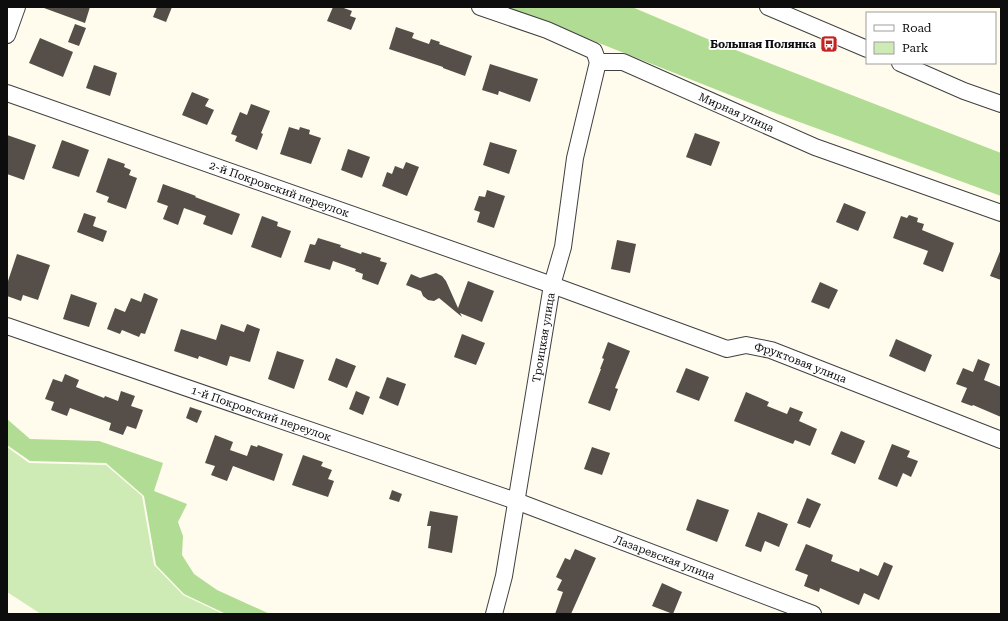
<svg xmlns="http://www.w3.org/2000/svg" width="1008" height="621" viewBox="0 0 1008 621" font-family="'Roboto Serif',serif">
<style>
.green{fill:#ceebb6}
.forest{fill:#b1dc94}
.building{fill:#564f49}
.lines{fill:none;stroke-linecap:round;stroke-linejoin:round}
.minor-casing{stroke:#404040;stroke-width:18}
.minor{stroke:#fff;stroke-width:16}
.labels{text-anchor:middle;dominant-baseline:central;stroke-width:4;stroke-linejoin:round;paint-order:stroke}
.poi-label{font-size:11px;font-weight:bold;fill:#0d0d0d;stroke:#fff;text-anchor:end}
.street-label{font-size:11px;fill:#0d0d0d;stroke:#fff}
</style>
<rect width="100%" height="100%" fill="#fffced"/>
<path class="green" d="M 7,447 L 29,463 L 106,465 L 142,496 L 154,565 L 183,595 L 223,614 L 41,614 L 7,592 Z"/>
<path class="forest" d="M 508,7 L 632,7 L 710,40 L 1001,153 L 1001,196 L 783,116 Z
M 7,419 L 30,439 L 99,441 L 163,463 L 154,491 L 187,504 L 178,522 L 183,536 L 182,555 L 194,574 L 217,590 L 270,614 L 226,614 L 184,594 L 156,565 L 144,496 L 106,463 L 30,461 L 7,445 Z"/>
<path class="building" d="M 44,7 L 90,7 L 85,23 L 44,8 Z
M 157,7 L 172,7 L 166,22 L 153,17 Z
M 333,7 L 341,7 L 352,11 L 350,16 L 356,18 L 351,30 L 327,21 Z
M 75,24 L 86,28 L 79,46 L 68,42 Z
M 396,27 L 414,33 L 412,38 L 429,44 L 431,39 L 440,42 L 439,44 L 472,56 L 465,76 L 443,68 L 443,67 L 389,49 Z
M 40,38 L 73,52 L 63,77 L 29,63 Z
M 490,64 L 538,79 L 530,102 L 499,91 L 498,95 L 482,90 Z
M 94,65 L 117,73 L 110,96 L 86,88 Z
M 192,92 L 209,99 L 205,106 L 214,110 L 207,125 L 182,115 Z
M 251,104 L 270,111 L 261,133 L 263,134 L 257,150 L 235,141 L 237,136 L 231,134 L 240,112 L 247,115 Z
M 289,127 L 299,130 L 300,127 L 310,130 L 309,134 L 321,138 L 311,164 L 280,154 Z
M 695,133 L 720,142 L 711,166 L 686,157 Z
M 7,135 L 36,145 L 24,180 L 7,174 Z
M 62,140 L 89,150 L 79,177 L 52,168 Z
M 490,142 L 517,150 L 509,174 L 483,165 Z
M 348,149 L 370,157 L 362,178 L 341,170 Z
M 108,158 L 125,164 L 124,167 L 131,170 L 129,175 L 137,178 L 126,209 L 107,202 L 109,197 L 96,192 Z
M 406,162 L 419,167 L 407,196 L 382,186 L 387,172 L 392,174 L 395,166 L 403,169 Z
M 163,184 L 196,196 L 195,197 L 240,214 L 232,235 L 203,224 L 206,216 L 184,208 L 178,225 L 163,219 L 168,206 L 157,202 Z
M 487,190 L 505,196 L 494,228 L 477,222 L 480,212 L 474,210 L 479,196 L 485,197 Z
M 844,203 L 866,212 L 858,231 L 836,222 Z
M 84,213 L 96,217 L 93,226 L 107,231 L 103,242 L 77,232 Z
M 909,215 L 918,218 L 917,222 L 924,224 L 922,230 L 954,243 L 943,272 L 923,264 L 928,251 L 893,238 L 901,216 L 907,218 Z
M 262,216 L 278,222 L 277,226 L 291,231 L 281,258 L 251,247 Z
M 318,238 L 341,245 L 340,247 L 361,254 L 362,252 L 381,258 L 380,261 L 387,263 L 378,285 L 362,279 L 363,274 L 355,271 L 356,269 L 333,261 L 330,270 L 304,262 L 310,244 L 315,245 Z
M 617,240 L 636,244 L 630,273 L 611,269 Z
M 1001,249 L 1001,280 L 990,276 Z
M 17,254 L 50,265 L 38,300 L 23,295 L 21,301 L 7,296 L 7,284 Z
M 436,273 L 442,276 L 446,281 L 458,308 L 468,281 L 494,291 L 482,322 L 460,313 L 462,317 L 439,298 L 434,301 L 428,300 L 423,296 L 421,291 L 406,285 L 411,274 L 420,278 Z
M 820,282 L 838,290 L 829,309 L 811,302 Z
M 144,293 L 158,299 L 145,334 L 141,333 L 139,337 L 122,330 L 120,334 L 107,329 L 115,308 L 125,312 L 131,298 L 141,302 Z
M 71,294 L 97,303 L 89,327 L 63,319 Z
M 221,324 L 244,332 L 247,324 L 260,329 L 250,362 L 230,356 L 227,366 L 199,356 L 198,359 L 174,351 L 181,329 L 216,340 Z
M 462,334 L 485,343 L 476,365 L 454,357 Z
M 896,339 L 932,355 L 925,372 L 889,356 Z
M 608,342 L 630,351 L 615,388 L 618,389 L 610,411 L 588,403 L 601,369 L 600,369 L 604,359 L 602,358 Z
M 277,351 L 304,360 L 294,389 L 268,379 Z
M 336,358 L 356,366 L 347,388 L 328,380 Z
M 978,359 L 990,364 L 984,380 L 1001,387 L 1001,417 L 973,405 L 972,406 L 961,402 L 967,388 L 956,384 L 963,368 L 973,372 Z
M 686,368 L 709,377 L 699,401 L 676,392 Z
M 65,374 L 79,380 L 76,387 L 104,398 L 105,396 L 118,401 L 121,391 L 135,396 L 131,406 L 143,410 L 136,429 L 127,426 L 123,435 L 109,430 L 111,423 L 70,408 L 67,416 L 51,410 L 54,402 L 45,399 L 53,379 L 62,382 Z
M 387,377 L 406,384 L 398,406 L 379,398 Z
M 356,391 L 370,397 L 363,415 L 349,409 Z
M 746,392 L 769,402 L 767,406 L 787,414 L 790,407 L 803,412 L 799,421 L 817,429 L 810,446 L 795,440 L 793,444 L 734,421 Z
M 190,407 L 202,411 L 197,423 L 186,418 Z
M 841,431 L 865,441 L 855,464 L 831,454 Z
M 215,435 L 233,442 L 230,450 L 247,456 L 251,445 L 257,447 L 258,445 L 283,454 L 274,481 L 233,466 L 227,481 L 211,475 L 215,466 L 205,463 Z
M 892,444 L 910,451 L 907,457 L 918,461 L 911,477 L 903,473 L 897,487 L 878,479 Z
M 592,447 L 610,453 L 602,475 L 584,469 Z
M 303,455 L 323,462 L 321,466 L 332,470 L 328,479 L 334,481 L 328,497 L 292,485 Z
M 392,490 L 402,494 L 399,502 L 389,499 Z
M 807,498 L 821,504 L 810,528 L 797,523 Z
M 697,499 L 729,510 L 717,542 L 686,530 Z
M 430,511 L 458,516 L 452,553 L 428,548 L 431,526 L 427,526 Z
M 758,512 L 788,524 L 779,547 L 765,541 L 761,552 L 745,546 Z
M 806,544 L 833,555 L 831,561 L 859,572 L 860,568 L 878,576 L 884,562 L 893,566 L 879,600 L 864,593 L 859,605 L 820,588 L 819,592 L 804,586 L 808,575 L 795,570 Z
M 575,549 L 596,558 L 571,614 L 555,614 L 563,592 L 557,590 L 562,580 L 556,577 L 565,558 L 570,560 Z
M 662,583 L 682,592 L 673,614 L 652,606 Z"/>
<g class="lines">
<g class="minor-casing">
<g id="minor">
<path id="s1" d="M 480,7 L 547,30 L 594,51 L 598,62 L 623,62 L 815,147 L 1001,213"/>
<path d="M 768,7 L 867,49"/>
<path d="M 7,35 L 17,7"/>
<path d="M 900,63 L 964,91 L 1001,104"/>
<path id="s2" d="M 7,93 L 552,285 L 727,349 L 746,345 L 771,350 L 1001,440"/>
<path id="s3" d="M 7,326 L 516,501 L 813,614"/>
<path id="s4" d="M 494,614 L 504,576 L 552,285 L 563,247 L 575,158 L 598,62"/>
</g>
</g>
<use href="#minor" class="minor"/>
</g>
<defs>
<g id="bus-square" transform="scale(0.9)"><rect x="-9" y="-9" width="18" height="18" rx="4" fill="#c22221" stroke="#fff"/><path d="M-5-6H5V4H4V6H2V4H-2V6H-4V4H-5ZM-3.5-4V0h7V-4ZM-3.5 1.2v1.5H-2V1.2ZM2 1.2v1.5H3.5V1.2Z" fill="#fff"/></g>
</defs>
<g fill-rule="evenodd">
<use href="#bus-square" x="829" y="44"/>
</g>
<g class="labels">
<g class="poi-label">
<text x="816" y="44">Большая Полянка</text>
</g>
<g class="street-label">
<text stroke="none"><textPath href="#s1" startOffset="283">Мирная улица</textPath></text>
<text stroke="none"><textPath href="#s2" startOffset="289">2-й Покровский переулок</textPath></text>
<text stroke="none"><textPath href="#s4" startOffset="281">Троицкая улица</textPath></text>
<text stroke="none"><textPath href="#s2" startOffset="841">Фруктовая улица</textPath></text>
<text stroke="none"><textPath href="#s3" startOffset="269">1-й Покровский переулок</textPath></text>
<text stroke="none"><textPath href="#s3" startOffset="697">Лазаревская улица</textPath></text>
</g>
</g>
<rect width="1008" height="621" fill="none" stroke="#0d0d0d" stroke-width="16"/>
<rect x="866" y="12" width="130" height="52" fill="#ffffff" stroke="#9e9e9e"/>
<rect x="874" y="25" width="20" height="6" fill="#ffffff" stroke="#9e9e9e"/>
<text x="902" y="32" font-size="12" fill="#0d0d0d">Road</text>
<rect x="874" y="42" width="20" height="12" fill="#ceebb6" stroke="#9e9e9e"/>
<text x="902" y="52" font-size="12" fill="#0d0d0d">Park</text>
</svg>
